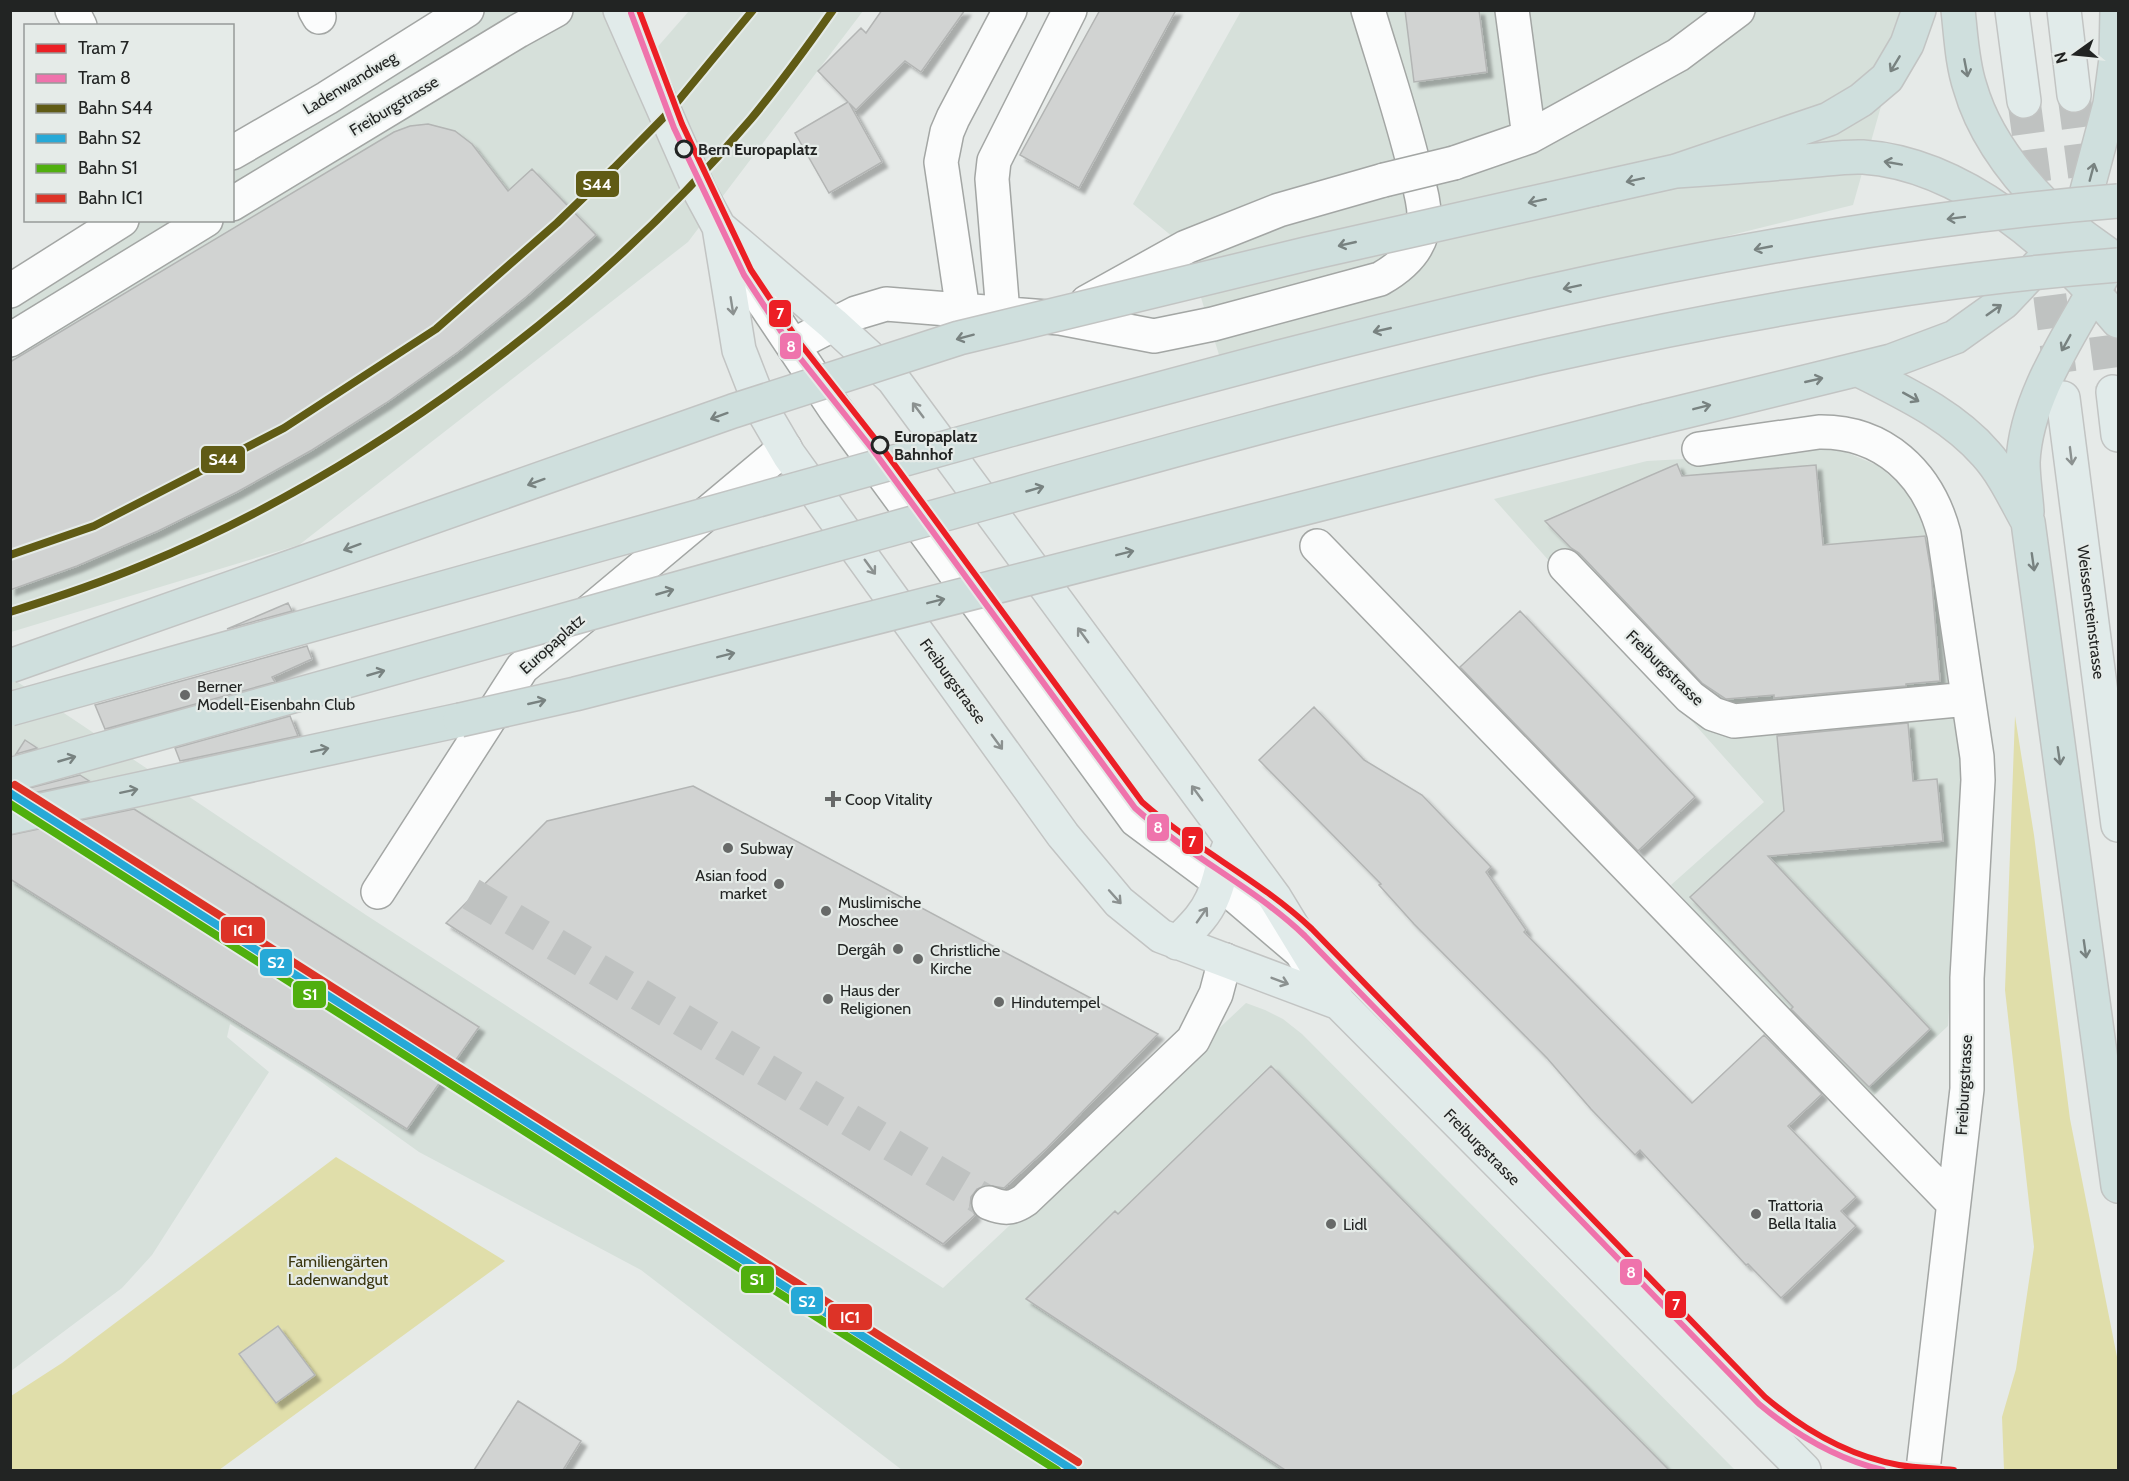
<svg xmlns="http://www.w3.org/2000/svg" width="2129" height="1481" viewBox="0 0 2129 1481" font-family="Cabin,sans-serif">
<style>
.built{fill:#d6e0da}
.green{fill:#e0deaa}
.building{fill:#d1d3d2;stroke:#b3b5b4;stroke-width:1.5;filter:url(#shadow)}
.lines{fill:none;stroke-linecap:round;stroke-linejoin:round}
.minor-tunnel{stroke:#bfc2c1;stroke-width:33;stroke-dasharray:33 16;stroke-linecap:butt}
.major-tunnel{stroke:#bfc2c1;stroke-width:33;stroke-dasharray:33 16;stroke-linecap:butt}
.minor-casing{stroke:#a3a6a4;stroke-width:36}
.major-casing{stroke:#c2c4c3;stroke-width:36}
.highway-casing{stroke:#c2c4c3;stroke-width:36}
.minor{stroke:#fbfcfc;stroke-width:33}
.major{stroke:#e1ebea;stroke-width:33}
.highway{stroke:#cfdfdd;stroke-width:33}
.minor-bridge-casing{stroke:#a3a6a4;stroke-width:36;stroke-linecap:butt}
.highway-bridge-casing{stroke:#c2c4c3;stroke-width:36;stroke-linecap:butt}
.minor-bridge{stroke:#fbfcfc;stroke-width:33}
.highway-bridge{stroke:#cfdfdd;stroke-width:33}
.rail-1-casing{stroke:#e5ebe8;stroke-width:12}
.rail-2-casing{stroke:#e5ebe8;stroke-width:12}
.rail-3-casing{stroke:#e5ebe8;stroke-width:12}
.rail-4-casing{stroke:#e5ebe8;stroke-width:12}
.rail-1{stroke:#605b15;stroke-width:8}
.rail-2{stroke:#26a9d7;stroke-width:8}
.rail-3{stroke:#50af0e;stroke-width:8}
.rail-4{stroke:#dd3327;stroke-width:8}
.tram-1-casing{stroke:#e5ebe8;stroke-width:10}
.tram-2-casing{stroke:#e5ebe8;stroke-width:10}
.tram-1{stroke:#ec1f25;stroke-width:6}
.tram-2{stroke:#ef73ac;stroke-width:6}
.oneway{stroke:#788280}
.oneway2{stroke:#8b9190}
.stop-dot{fill:#e5ebe8;stroke:#222423;stroke-width:3}
.poi-dot{fill:#676968;stroke:#e5ebe8;stroke-width:2}
.labels{text-anchor:middle;dominant-baseline:central;stroke-width:4.5;stroke-linejoin:round;paint-order:stroke}
.street-label{font-size:16px;fill:#222423;stroke:#e5ebe8}
.stop-label{font-size:16px;font-weight:bold;fill:#222423;stroke:#e5ebe8;text-anchor:start}
.poi-label{font-size:16px;fill:#222423;stroke:#e5ebe8;text-anchor:start}
.park-label{font-size:16px;fill:#3a360e;stroke:#e5ebe8}
.line-badge{stroke:#e5ebe8;stroke-width:2}
.badge-label{font-size:16px;text-anchor:middle;font-weight:bold;fill:#fff}
</style>
<defs>
<filter id="shadow"><feDropShadow dx="5.5" dy="5.5" stdDeviation="1.5" flood-color="#0004"/></filter>
</defs>
<rect width="100%" height="100%" fill="#e6eae8"/>
<path class="built" d="M 471,11 L 621,11 L 647,59 L 689,11 L 863,11 L 688,242 L 299,545 L 11,632 L 10,295 L 128,221 L 232,220 L 233,156 Z
M 1241,11 L 1908,11 L 1853,205 L 1221,361 L 1185,247 L 1133,204 Z
M 1831,446 L 1879,466 L 1909,493 L 1933,527 L 1961,774 L 1961,798 L 1948,1026 L 1868,1101 L 1671,885 L 1764,802 L 1494,499 L 1647,461 L 1702,458 Z
M 10,677 L 366,915 L 943,1288 L 1246,1003 L 1265,1010 L 1283,1019 L 1302,1034 L 1735,1470 L 902,1470 L 641,1270 L 419,1152 L 313,1076 L 230,1024 L 227,1037 L 269,1072 L 152,1255 L 122,1288 L 11,1371 Z"/>
<path class="green" d="M 2015,716 L 2034,835 L 2070,1119 L 2118,1362 L 2118,1470 L 2004,1470 L 2002,1417 L 2016,1369 L 2034,1247 L 2005,990 Z
M 336,1157 L 505,1261 L 219,1470 L 11,1470 L 11,1396 L 62,1363 Z"/>
<path class="building" d="M 882,10 L 965,10 L 921,72 L 905,61 L 856,110 L 849,103 L 882,162 L 829,193 L 795,133 L 848,102 L 818,71 L 861,28 L 866,33 Z
M 1100,10 L 1176,10 L 1079,188 L 1020,155 Z
M 1405,10 L 1479,10 L 1487,72 L 1414,82 Z
M 428,124 L 455,131 L 472,144 L 508,191 L 532,169 L 596,235 L 526,297 L 458,352 L 386,403 L 312,450 L 237,492 L 158,531 L 77,566 L 10,590 L 10,362 L 394,132 L 410,126 Z
M 1677,464 L 1682,476 L 1816,465 L 1823,545 L 1925,536 L 1931,572 L 1940,681 L 1906,684 L 1906,686 L 1774,698 L 1774,695 L 1726,699 L 1702,683 L 1579,553 L 1571,548 L 1545,521 Z
M 288,603 L 292,611 L 227,629 Z
M 1520,611 L 1695,797 L 1638,851 L 1460,667 Z
M 307,646 L 312,659 L 272,677 L 275,682 L 105,729 L 95,705 Z
M 1314,707 L 1364,760 L 1422,795 L 1491,867 L 1486,872 L 1526,930 L 1524,932 L 1692,1103 L 1764,1035 L 1822,1094 L 1788,1126 L 1856,1197 L 1841,1211 L 1856,1226 L 1781,1298 L 1748,1264 L 1746,1265 L 1640,1150 L 1635,1155 L 1591,1109 L 1547,1058 L 1414,924 L 1379,885 L 1381,884 L 1259,760 Z
M 290,716 L 298,736 L 180,761 L 175,748 Z
M 1908,723 L 1913,781 L 1937,779 L 1943,841 L 1768,856 L 1930,1029 L 1869,1087 L 1791,1009 L 1793,1007 L 1690,897 L 1784,811 L 1777,736 Z
M 25,740 L 37,748 L 16,754 Z
M 80,775 L 89,781 L 10,798 L 10,793 Z
M 693,786 L 1025,963 L 1158,1034 L 1047,1148 L 1004,1188 L 986,1185 L 977,1189 L 971,1197 L 970,1206 L 975,1215 L 943,1244 L 446,923 L 547,821 Z
M 134,809 L 479,1027 L 407,1129 L 10,879 L 10,835 Z
M 1271,1066 L 1508,1307 L 1669,1470 L 1285,1470 L 1026,1299 L 1115,1211 L 1118,1214 Z
M 278,1326 L 315,1375 L 276,1403 L 239,1354 Z
M 518,1401 L 581,1441 L 563,1470 L 474,1470 Z"/>
<g class="lines">
<path class="minor-tunnel" d="M 471,894 L 989,1203"/>
<path class="major-tunnel" d="M 2074,95 L 2087,194
M 2024,101 L 2060,373
M 2099,287 L 2113,392"/>
<g class="minor-casing">
<path id="minor" d="M 72,10 L 80,26
M 315,10 L 319,17
M 1512,10 L 1529,137
M 232,153 L 327,98 L 467,10
M 1454,163 L 1529,137 L 1678,55 L 1738,10
M 232,204 L 518,31 L 556,10
M 721,231 L 740,267 L 835,409 L 1136,820 L 1218,881 L 1301,952 L 1306,960
M 10,291 L 122,220
M 1087,302 L 1186,247 L 1279,210 L 1384,180
M 963,311 L 941,162 L 947,132 L 953,118 L 1010,10
M 1003,313 L 992,179 L 994,161 L 1070,10
M 10,340 L 206,220
M 793,345 L 856,313 L 886,304 L 1060,318 L 1154,336 L 1213,324 L 1380,279 C 1403,266 1423,248 1424,219 C 1425,203 1419,185 1415,170 C 1402,116 1384,63 1368,10
M 1699,449 L 1819,432 C 1883,431 1928,473 1944,534 L 1977,757 L 1978,780 L 1967,978 L 1967,1089 L 1923,1470
M 1317,546 L 1953,1203
M 1565,566 L 1690,697 L 1713,714 L 1734,721 L 1968,699
M 378,892 L 522,668 L 785,448
M 989,1203 C 1004,1209 1012,1209 1025,1200 L 1193,1040 L 1216,994 L 1225,960"/>
</g>
<g class="major-casing">
<path id="major" d="M 620,10 L 700,192 L 719,227 L 739,350 L 762,409 L 789,455 L 1063,835 L 1119,902 L 1161,936 L 1339,1003
M 2012,10 L 2024,101
M 2064,10 L 2074,95
M 719,227 L 833,324 L 893,379 L 1275,898 L 1339,1003 L 1804,1470
M 2113,392 L 2118,435
M 2063,398 L 2118,825
M 1177,943 C 1190,929 1204,917 1212,899 C 1221,880 1222,859 1232,840"/>
</g>
<g class="highway-casing">
<path id="highway" d="M 1958,10 C 1961,36 1962,63 1970,87 C 1983,133 2016,176 2049,209 C 2070,229 2096,245 2118,262
M 1676,171 C 1719,168 1761,165 1804,161 C 1823,160 1844,156 1863,157 C 1964,164 2057,247 2118,321
M 1595,189 L 1676,171 L 1829,119 L 1861,100 L 1887,78 L 1907,44 L 1919,10
M 1859,370 C 1904,393 1952,415 1986,454 C 2004,474 2015,499 2028,522 L 2118,1186
M 1646,421 L 1891,361 L 1955,337 L 2004,302 L 2052,251 L 2084,202 L 2110,104 L 2116,59 L 2117,10
M 2027,512 C 2026,496 2023,478 2023,462 C 2026,395 2073,331 2104,273
M 10,817 L 460,720"/>
</g>
<use href="#minor" class="minor"/>
<use href="#major" class="major"/>
<use href="#highway" class="highway"/>
<g class="minor-bridge-casing">
<path id="minor-bridge" d="M 1384,180 L 1454,163"/>
</g>
<g class="highway-bridge-casing">
<path id="highway-bridge" d="M 10,666 L 733,411 L 959,338 L 1306,254 L 1595,189
M 10,709 C 343,617 676,522 1009,430 C 1373,330 1741,231 2118,201
M 460,720 L 575,694 L 1646,421
M 10,775 C 336,684 662,593 988,502 C 1358,398 1734,295 2118,265"/>
</g>
<use href="#minor-bridge" class="minor-bridge"/>
<use href="#highway-bridge" class="highway-bridge"/>
<g class="rail-1-casing">
<path id="rail-1" d="M 10,555 L 94,526 L 284,428 L 436,329 L 557,223 L 614,168 L 669,112 L 753,10
M 10,612 C 55,598 100,583 143,565 C 367,473 595,303 751,119 C 780,84 807,47 833,10"/>
</g>
<g class="rail-2-casing">
<path id="rail-2" d="M 10,793 L 1073,1470"/>
</g>
<g class="rail-3-casing">
<path id="rail-3" d="M 10,804 L 1057,1470"/>
</g>
<g class="rail-4-casing">
<path id="rail-4" d="M 15,785 L 1078,1462"/>
</g>
<use href="#rail-1" class="rail-1"/>
<use href="#rail-2" class="rail-2"/>
<use href="#rail-3" class="rail-3"/>
<use href="#rail-4" class="rail-4"/>
<g class="tram-1-casing">
<path id="tram-1" d="M 639,10 L 682,124 L 751,270 L 799,342 L 880,445 L 1142,802 C 1195,849 1260,880 1312,929 L 1765,1397 C 1804,1430 1848,1456 1899,1465 C 1917,1468 1936,1468 1954,1470"/>
</g>
<g class="tram-2-casing">
<path id="tram-2" d="M 631,13 L 674,128 L 744,275 L 792,348 L 873,450 L 1135,808 C 1188,856 1254,887 1305,936 L 1759,1404 C 1796,1435 1836,1459 1883,1470"/>
</g>
<use href="#tram-1" class="tram-1"/>
<use href="#tram-2" class="tram-2"/>
</g>
<defs><path id="oneway-shaft" d="M-6 0H5M1.5-3L5.5 0L1.5 3" fill="none" stroke-width="1.6" stroke-linecap="round" stroke-linejoin="round" transform="scale(1.5)"/></defs>
<g class="oneway">
<use href="#oneway-shaft" transform="translate(1895 64) rotate(121)"/>
<use href="#oneway-shaft" transform="translate(1966 68) rotate(79)"/>
<use href="#oneway-shaft" transform="translate(1893 163) rotate(-170)"/>
<use href="#oneway-shaft" transform="translate(2092 172) rotate(-75)"/>
<use href="#oneway-shaft" transform="translate(1635 180) rotate(168)"/>
<use href="#oneway-shaft" transform="translate(1537 201) rotate(168)"/>
<use href="#oneway-shaft" transform="translate(1956 218) rotate(173)"/>
<use href="#oneway-shaft" transform="translate(1347 244) rotate(167)"/>
<use href="#oneway-shaft" transform="translate(1763 248) rotate(169)"/>
<use href="#oneway-shaft" transform="translate(1572 287) rotate(168)"/>
<use href="#oneway-shaft" transform="translate(1994 310) rotate(-35)"/>
<use href="#oneway-shaft" transform="translate(1382 330) rotate(167)"/>
<use href="#oneway-shaft" transform="translate(965 337) rotate(165)"/>
<use href="#oneway-shaft" transform="translate(2066 343) rotate(119)"/>
<use href="#oneway-shaft" transform="translate(1814 380) rotate(-13)"/>
<use href="#oneway-shaft" transform="translate(1911 397) rotate(29)"/>
<use href="#oneway-shaft" transform="translate(1702 407) rotate(-14)"/>
<use href="#oneway-shaft" transform="translate(719 416) rotate(160)"/>
<use href="#oneway-shaft" transform="translate(536 482) rotate(160)"/>
<use href="#oneway-shaft" transform="translate(1035 489) rotate(-16)"/>
<use href="#oneway-shaft" transform="translate(352 547) rotate(160)"/>
<use href="#oneway-shaft" transform="translate(1125 553) rotate(-14)"/>
<use href="#oneway-shaft" transform="translate(2033 562) rotate(82)"/>
<use href="#oneway-shaft" transform="translate(665 592) rotate(-16)"/>
<use href="#oneway-shaft" transform="translate(936 601) rotate(-14)"/>
<use href="#oneway-shaft" transform="translate(726 655) rotate(-14)"/>
<use href="#oneway-shaft" transform="translate(376 673) rotate(-16)"/>
<use href="#oneway-shaft" transform="translate(537 702) rotate(-13)"/>
<use href="#oneway-shaft" transform="translate(320 750) rotate(-12)"/>
<use href="#oneway-shaft" transform="translate(2059 756) rotate(82)"/>
<use href="#oneway-shaft" transform="translate(67 759) rotate(-16)"/>
<use href="#oneway-shaft" transform="translate(129 791) rotate(-12)"/>
<use href="#oneway-shaft" transform="translate(2085 949) rotate(82)"/>
</g>
<g class="oneway2">
<use href="#oneway-shaft" transform="translate(732 306) rotate(81)"/>
<use href="#oneway-shaft" transform="translate(918 410) rotate(-127)"/>
<use href="#oneway-shaft" transform="translate(2071 456) rotate(83)"/>
<use href="#oneway-shaft" transform="translate(870 567) rotate(54)"/>
<use href="#oneway-shaft" transform="translate(1083 635) rotate(-126)"/>
<use href="#oneway-shaft" transform="translate(997 742) rotate(54)"/>
<use href="#oneway-shaft" transform="translate(1197 793) rotate(-126)"/>
<use href="#oneway-shaft" transform="translate(1115 897) rotate(48)"/>
<use href="#oneway-shaft" transform="translate(1202 915) rotate(-55)"/>
<use href="#oneway-shaft" transform="translate(1280 981) rotate(21)"/>
</g>
<g class="stop-dot">
<circle cx="684" cy="149" r="8"/>
<circle cx="880" cy="445" r="8"/>
</g>
<g class="poi-dot">
<circle cx="185" cy="695" r="6"/>
<path d="M830 790h6v6h6v6h-6v6h-6v-6h-6v-6h6z"/>
<circle cx="728" cy="848" r="6"/>
<circle cx="779" cy="884" r="6"/>
<circle cx="826" cy="911" r="6"/>
<circle cx="898" cy="949" r="6"/>
<circle cx="918" cy="959" r="6"/>
<circle cx="828" cy="999" r="6"/>
<circle cx="999" cy="1002" r="6"/>
<circle cx="1756" cy="1214" r="6"/>
<circle cx="1331" cy="1224" r="6"/>
</g>
<g class="labels">
<g class="street-label">
<text transform="translate(350 83) rotate(-31)">Ladenwandweg</text>
<text transform="translate(394 106) rotate(-31)">Freiburgstrasse</text>
<text transform="translate(2091 612) rotate(83)">Weissensteinstrasse</text>
<text transform="translate(552 644) rotate(-42)">Europaplatz</text>
<text transform="translate(1665 668) rotate(44)">Freiburgstrasse</text>
<text transform="translate(953 681) rotate(54)">Freiburgstrasse</text>
<text transform="translate(1964 1085) rotate(-87)">Freiburgstrasse</text>
<text transform="translate(1482 1147) rotate(45)">Freiburgstrasse</text>
</g>
<g class="stop-label">
<text x="698" y="149">Bern Europaplatz</text>
<text x="894" y="436">Europaplatz<tspan x="894" dy="18">Bahnhof</tspan></text>
</g>
<g class="poi-label">
<text x="197" y="686">Berner<tspan x="197" dy="18">Modell-Eisenbahn Club</tspan></text>
<text x="845" y="799">Coop Vitality</text>
<text x="740" y="848">Subway</text>
<text x="767" y="875" text-anchor="end">Asian food<tspan x="767" dy="18">market</tspan></text>
<text x="838" y="902">Muslimische<tspan x="838" dy="18">Moschee</tspan></text>
<text x="886" y="949" text-anchor="end">Dergâh</text>
<text x="930" y="950">Christliche<tspan x="930" dy="18">Kirche</tspan></text>
<text x="840" y="990">Haus der<tspan x="840" dy="18">Religionen</tspan></text>
<text x="1011" y="1002">Hindutempel</text>
<text x="1768" y="1205">Trattoria<tspan x="1768" dy="18">Bella Italia</tspan></text>
<text x="1343" y="1224">Lidl</text>
</g>
<g class="park-label">
<text x="338" y="1261">Familiengärten<tspan x="338" dy="18">Ladenwandgut</tspan></text>
</g>
</g>
<g class="line-badge">
<rect x="575" y="170" width="45" height="28" rx="6" fill="#605b15"/>
<rect x="768" y="299" width="24" height="29" rx="6" fill="#ec1f25"/>
<rect x="779" y="332" width="23" height="28" rx="6" fill="#ef73ac"/>
<rect x="200" y="445" width="46" height="29" rx="6" fill="#605b15"/>
<rect x="1146" y="813" width="24" height="29" rx="6" fill="#ef73ac"/>
<rect x="1181" y="826" width="23" height="29" rx="6" fill="#ec1f25"/>
<rect x="220" y="916" width="46" height="28" rx="6" fill="#dd3327"/>
<rect x="259" y="948" width="34" height="29" rx="6" fill="#26a9d7"/>
<rect x="292" y="980" width="35" height="29" rx="6" fill="#50af0e"/>
<rect x="1619" y="1258" width="24" height="28" rx="6" fill="#ef73ac"/>
<rect x="740" y="1265" width="35" height="29" rx="6" fill="#50af0e"/>
<rect x="790" y="1286" width="34" height="29" rx="6" fill="#26a9d7"/>
<rect x="1664" y="1290" width="23" height="29" rx="6" fill="#ec1f25"/>
<rect x="827" y="1303" width="46" height="28" rx="6" fill="#dd3327"/>
</g>
<g class="badge-label">
<text x="597" y="190">S44</text>
<text x="780" y="319">7</text>
<text x="791" y="352">8</text>
<text x="223" y="465">S44</text>
<text x="1158" y="833">8</text>
<text x="1192" y="847">7</text>
<text x="243" y="936">IC1</text>
<text x="276" y="968">S2</text>
<text x="310" y="1000">S1</text>
<text x="1631" y="1278">8</text>
<text x="757" y="1285">S1</text>
<text x="807" y="1307">S2</text>
<text x="1676" y="1310">7</text>
<text x="850" y="1323">IC1</text>
</g>
<rect width="2129" height="1481" fill="none" stroke="#222423" stroke-width="24"/>
<rect x="24" y="24" width="210" height="198" fill="#e5ebe8" stroke="#979b99" stroke-width="1.5"/>
<rect x="36" y="44" width="30" height="9" fill="#ec1f25" stroke="#979b99" stroke-width="1.5"/>
<text x="78" y="54" font-size="18" fill="#222423">Tram 7</text>
<rect x="36" y="74" width="30" height="9" fill="#ef73ac" stroke="#979b99" stroke-width="1.5"/>
<text x="78" y="84" font-size="18" fill="#222423">Tram 8</text>
<rect x="36" y="104" width="30" height="9" fill="#605b15" stroke="#979b99" stroke-width="1.5"/>
<text x="78" y="114" font-size="18" fill="#222423">Bahn S44</text>
<rect x="36" y="134" width="30" height="9" fill="#26a9d7" stroke="#979b99" stroke-width="1.5"/>
<text x="78" y="144" font-size="18" fill="#222423">Bahn S2</text>
<rect x="36" y="164" width="30" height="9" fill="#50af0e" stroke="#979b99" stroke-width="1.5"/>
<text x="78" y="174" font-size="18" fill="#222423">Bahn S1</text>
<rect x="36" y="194" width="30" height="9" fill="#dd3327" stroke="#979b99" stroke-width="1.5"/>
<text x="78" y="204" font-size="18" fill="#222423">Bahn IC1</text>
<g transform="translate(2075 54) rotate(255)" stroke="#e5ebe8" stroke-width="4.5" paint-order="stroke">
<path d="M0-4.5L10 22L0 15L-10 22Z" fill="#222423"/>
<text y="-9" font-size="16" font-weight="bold" text-anchor="middle" fill="#222423">N</text>
</g>
</svg>
